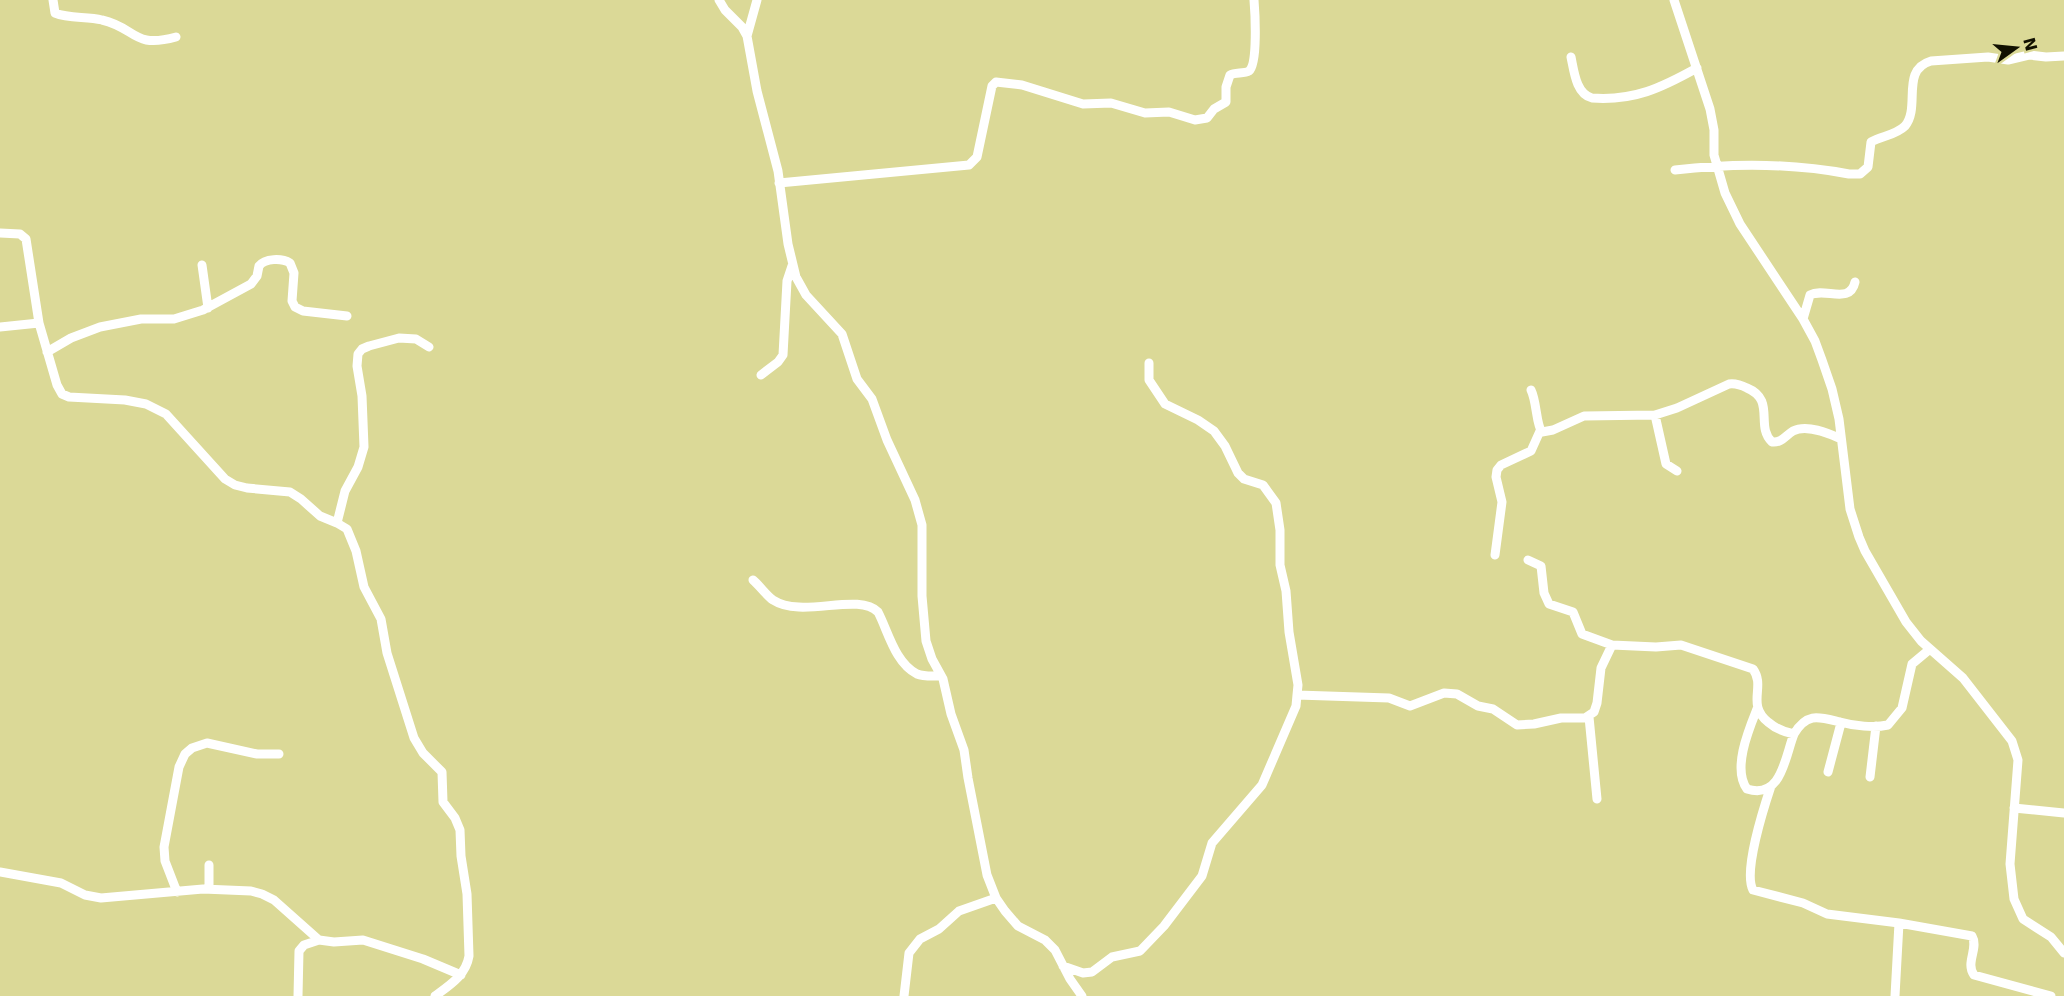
<svg xmlns="http://www.w3.org/2000/svg" width="2064" height="996" viewBox="0 0 2064 996" font-family="'DejaVu Sans',sans-serif">
<style>
.lines{fill:none;stroke-linecap:round;stroke-linejoin:round}
.minor{stroke:#fff;stroke-width:9}
</style>
<rect width="100%" height="100%" fill="#dbd997"/>
<g class="lines">
<path class="minor" d="M 53,0 L 55,13 C 69,19 87,16 102,20 C 137,28 132,49 176,37
M 719,0 L 725,10 L 742,27 L 747,36 L 757,91 L 778,171 L 788,244 L 796,277 L 806,295 L 842,334 L 857,379 L 872,399 L 887,440 L 915,500 L 922,525 L 922,596 L 926,641 L 932,659 L 943,679 L 951,714 L 964,750 L 968,778 L 987,875 L 996,898 L 1005,911 L 1018,926 L 1045,940 L 1055,950 L 1070,979 L 1082,996
M 1674,0 L 1710,109 L 1714,130 L 1714,155 L 1725,193 L 1740,224 L 1803,319 L 1815,341 L 1822,360 L 1832,389 L 1839,419 L 1850,509 L 1859,537 L 1865,551 L 1906,622 L 1921,641 L 1963,678 L 2012,741 L 2018,760 L 2010,864 L 2014,899 L 2023,919 L 2051,937 L 2064,953
M 747,36 L 757,0
M 1571,57 C 1574,71 1576,94 1592,98 C 1634,101 1661,88 1697,68
M 1675,170 C 1733,163 1791,163 1849,174 L 1860,174 L 1868,167 L 1871,142 C 1882,136 1896,135 1905,126 C 1921,107 1900,70 1931,61 L 1988,57 L 2008,60 L 2029,55 L 2046,57 L 2064,56
M 779,183 L 969,165 L 977,157 L 992,86 L 996,82 L 1022,85 L 1083,104 L 1111,103 L 1145,113 L 1169,112 L 1195,120 L 1207,118 L 1214,109 L 1226,102 L 1226,87 L 1230,75 C 1235,72 1244,74 1249,71 C 1258,64 1255,12 1254,0
M 0,233 L 20,234 L 26,239 L 39,323 L 57,385 L 62,394 L 69,397 L 125,400 L 146,404 L 166,414 L 225,479 L 235,485 L 247,488 L 290,492 L 301,499 L 320,516 L 337,523 L 347,529 L 356,551 L 364,587 L 381,619 L 387,653 L 414,738 L 423,753 L 442,772 L 443,802 L 455,818 L 460,830 L 461,856 L 467,894 L 469,956 C 466,975 450,985 435,996
M 202,265 L 208,308
M 1803,319 L 1810,295 C 1825,287 1850,305 1855,282
M 0,327 L 39,323
M 47,352 L 71,338 L 100,327 L 141,319 L 174,319 L 203,310 L 251,284 L 257,276 L 259,266 C 265,258 282,258 290,263 L 294,273 L 292,301 L 295,307 L 303,311 L 347,316
M 1149,363 L 1149,380 L 1165,404 L 1198,420 L 1214,431 L 1225,446 L 1238,473 L 1244,479 L 1263,485 L 1276,503 L 1280,530 L 1280,565 L 1286,591 L 1289,632 L 1298,685 L 1297,695
M 761,375 L 778,362 L 783,355 L 787,281 L 792,266
M 1531,390 C 1537,402 1536,425 1542,432 L 1553,430 L 1584,416 L 1655,415 L 1677,408 L 1729,384 C 1736,383 1741,385 1747,388 C 1776,400 1755,426 1772,442 C 1782,443 1785,436 1793,431 C 1807,424 1828,433 1841,439
M 1655,415 L 1666,464 L 1677,471
M 337,523 L 345,491 L 358,467 L 364,447 L 362,396 L 357,366 L 358,354 L 362,349 L 369,346 L 399,338 L 416,339 L 429,347
M 1495,555 L 1502,502 L 1496,477 L 1497,470 L 1501,465 L 1531,451 L 1540,431
M 1528,560 L 1541,566 L 1544,593 L 1549,604 L 1573,612 L 1582,634 L 1612,645
M 753,580 C 760,586 766,595 773,600 C 802,619 858,592 878,612 C 888,631 895,663 917,674 C 924,677 933,676 941,676
M 1757,709 C 1749,729 1732,769 1747,789 C 1782,800 1785,756 1794,734
M 1589,717 L 1597,799
M 1828,772 L 1841,723
M 1870,777 L 1876,726
M 1771,786 C 1764,807 1743,872 1753,890 L 1803,903 L 1827,914 L 1899,923
M 2014,808 L 2064,813
M 0,872 L 61,883 L 85,895 L 101,898 L 203,889 L 251,891 L 262,894 L 274,900 L 319,940 L 334,942 L 363,940 L 423,959 L 461,975
M 209,889 L 209,865
M 177,892 L 165,861 L 164,847 L 179,767 L 185,754 L 192,748 L 207,743 L 257,754 L 279,754
M 1063,966 L 1083,973 L 1092,972 L 1112,957 L 1140,951 L 1164,926 L 1202,876 L 1212,843 L 1262,785 L 1296,706 L 1297,695 L 1389,698 L 1410,706 L 1444,693 L 1457,694 L 1478,706 L 1493,709 L 1517,725 L 1534,724 L 1561,718 L 1585,718 L 1594,712 L 1597,703 L 1601,668 L 1612,645 L 1656,647 L 1681,645 L 1753,669 C 1766,687 1746,704 1768,722 C 1776,729 1784,732 1794,734 C 1807,712 1819,717 1840,722 C 1854,726 1874,728 1888,725 L 1902,708 L 1912,664 L 1930,649
M 298,996 L 299,951 L 304,945 L 319,940
M 904,996 L 909,953 L 920,939 L 939,929 L 959,911 L 996,898
M 1895,996 L 1899,923 L 1972,936 C 1979,948 1965,963 1974,975 L 2051,996"/>
</g>
<g transform="translate(2016 48) rotate(75)" stroke="#dbd997" stroke-width="4.5" paint-order="stroke">
<path d="M0-4.5L10 22L0 15L-10 22Z" fill="#111000"/>
<text y="-9" font-size="16" font-weight="bold" text-anchor="middle" fill="#111000">N</text>
</g>
</svg>
